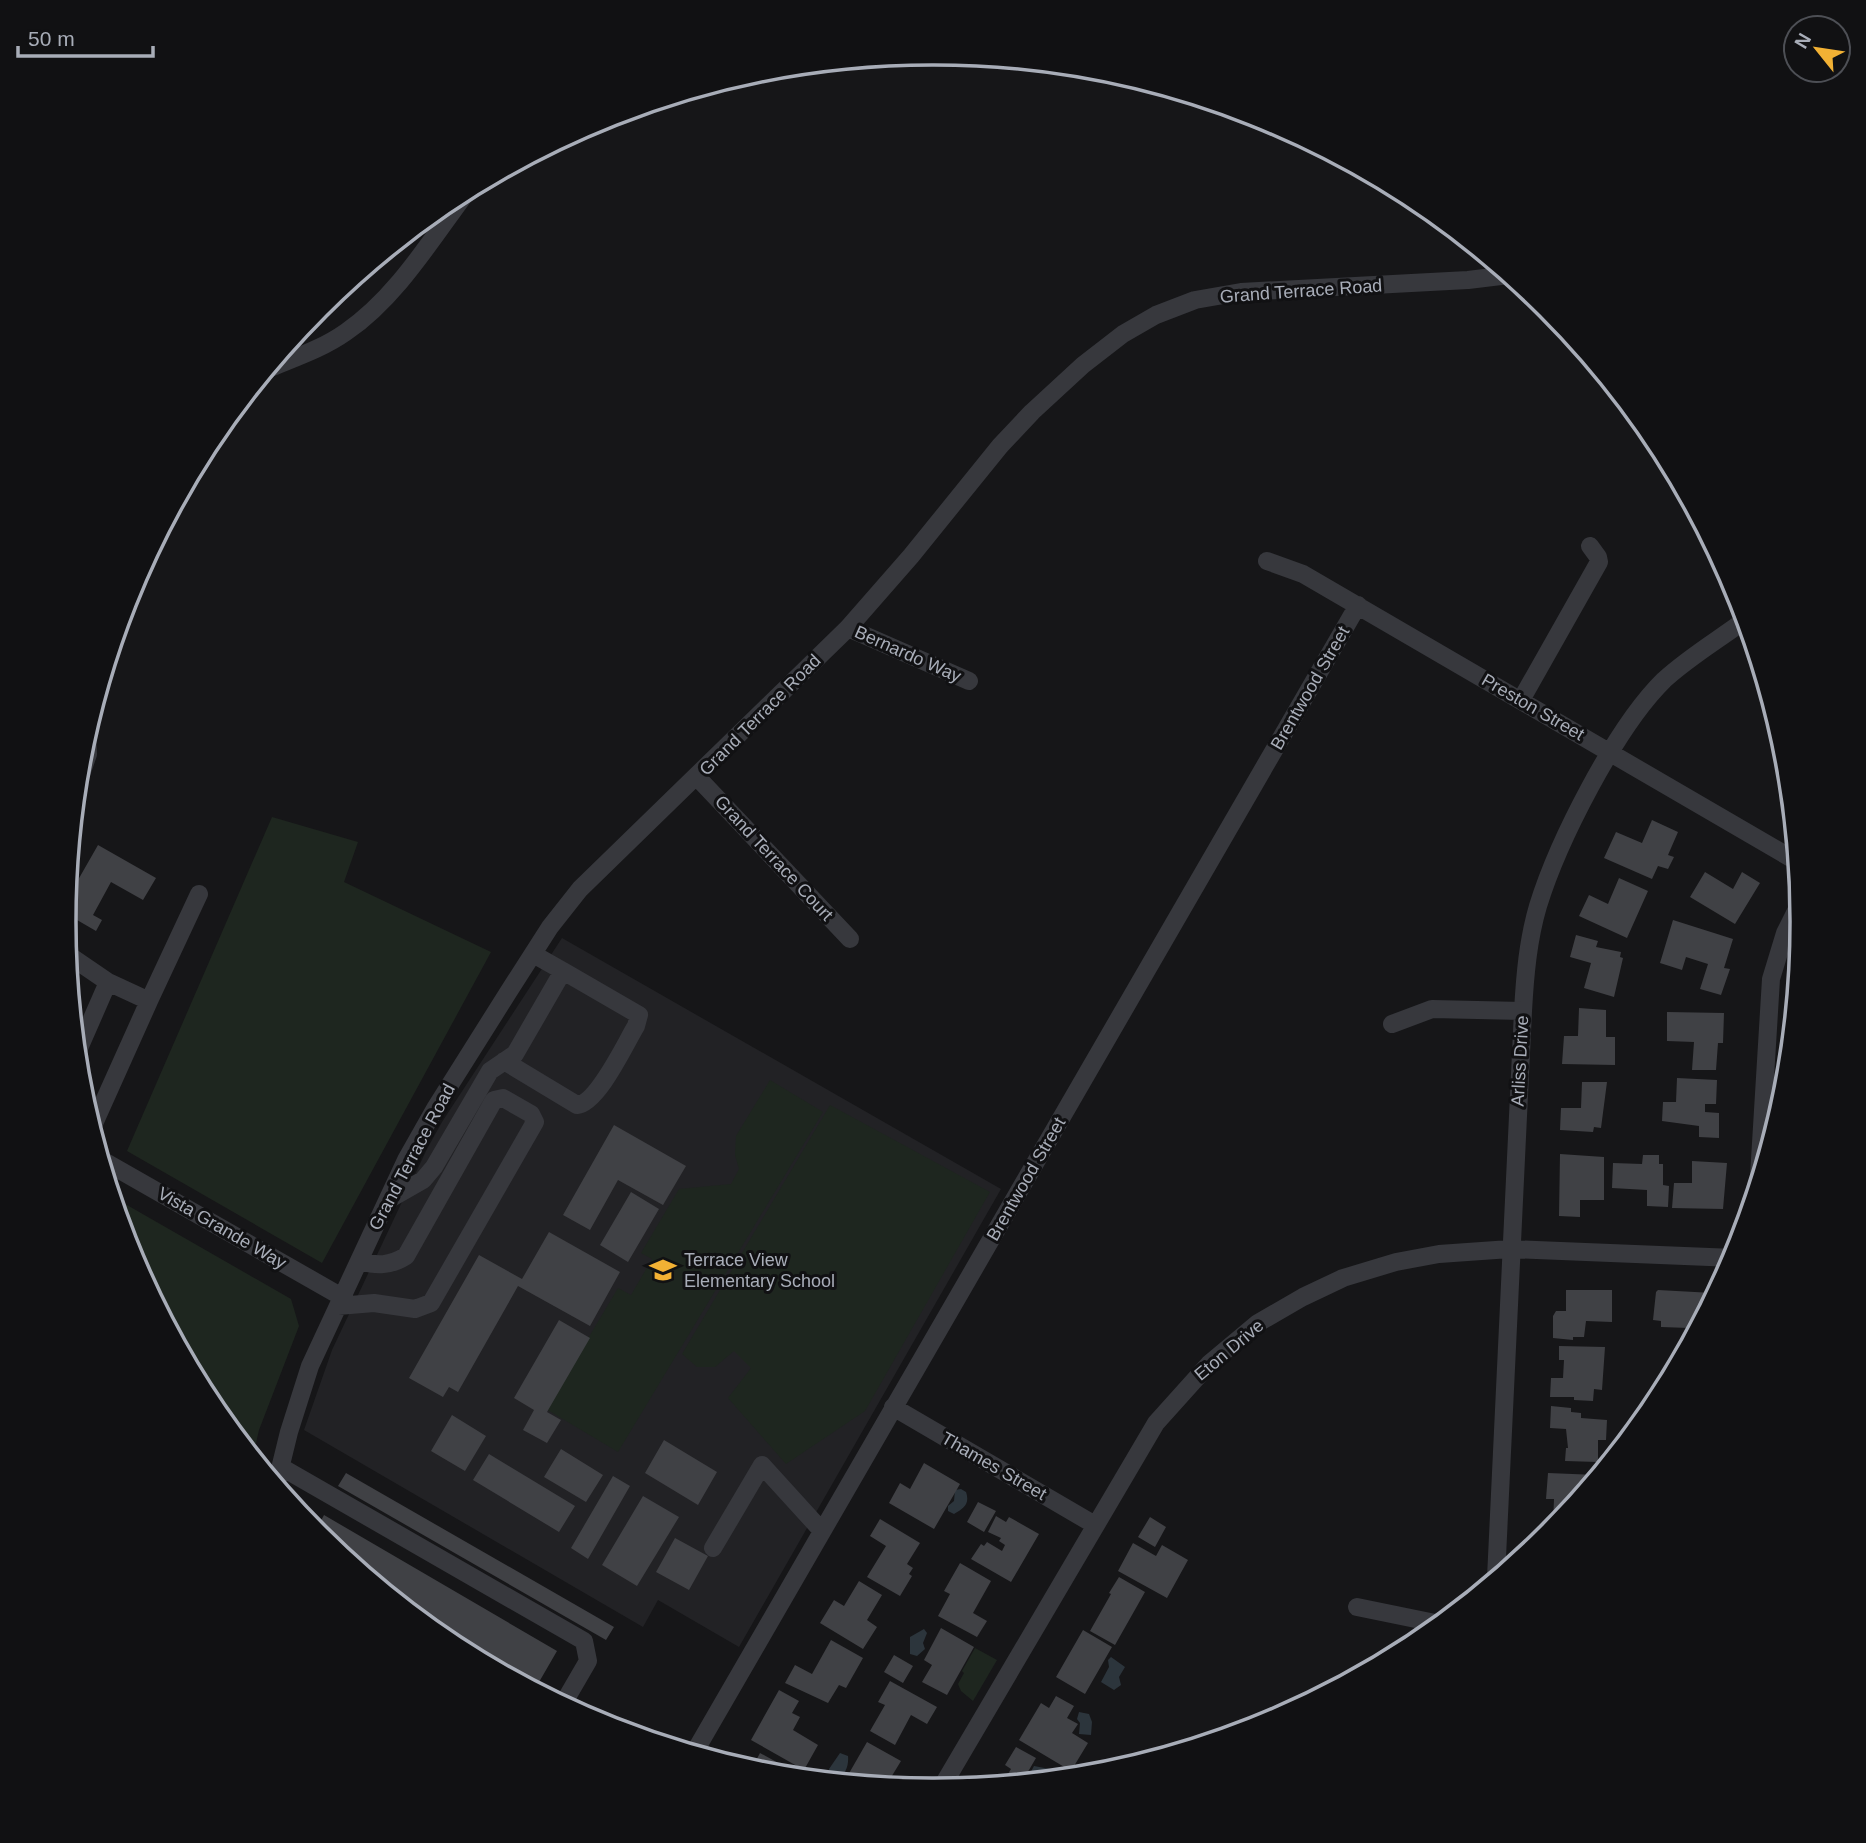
<svg xmlns="http://www.w3.org/2000/svg" width="1866" height="1843" viewBox="0 0 1866 1843" font-family="Arial,sans-serif">
<style>
.built{fill:#222225}
.green{fill:#1e261f}
.water{fill:#2c353c}
.building{fill:#404145}
.lines{fill:none;stroke-linecap:round;stroke-linejoin:round}
.minor{stroke:#37383d;stroke-width:18}
.labels{text-anchor:middle;dominant-baseline:central;stroke-width:6;stroke-linejoin:round;paint-order:stroke}
.street-label{font-size:18px;fill:#a8adb8;stroke:#111113}
.poi-label{font-size:18px;fill:#a8adb8;stroke:#111113;text-anchor:start}
.rim{fill:none;stroke:#a8adb8;stroke-width:3.5}
</style>
<rect width="100%" height="100%" fill="#161618"/>
<path class="built" d="M 562,938 L 1001,1189 L 739,1647 L 658,1600 L 643,1627 L 304,1430 L 332,1350 L 427,1149 L 442,1122 Z"/>
<path class="green" d="M 272,817 L 358,842 L 344,882 L 491,952 L 322,1263 L 127,1151 Z
M 770,1080 L 823,1112 L 618,1452 L 546,1409 L 618,1288 L 631,1295 L 652,1259 L 641,1253 L 679,1189 L 731,1184 L 739,1169 L 735,1155 L 736,1136 Z
M 830,1105 L 990,1192 L 865,1411 L 786,1464 L 728,1398 L 751,1368 L 734,1351 L 715,1367 L 697,1367 L 682,1354 Z
M 113,1197 L 291,1299 L 299,1326 L 259,1430 L 253,1456 L 210,1404 L 130,1254 Z
M 975,1648 L 997,1660 L 973,1701 L 961,1691 L 958,1684 L 964,1673 L 962,1671 Z"/>
<path class="water" d="M 961,1489 L 966,1492 C 970,1504 964,1508 954,1514 L 948,1511 L 948,1506 L 954,1501 L 955,1490 Z
M 924,1629 L 927,1633 L 923,1643 L 925,1649 L 917,1656 L 910,1654 L 910,1637 Z
M 1111,1657 L 1125,1667 L 1119,1677 L 1121,1685 L 1114,1690 L 1101,1682 L 1109,1667 L 1108,1660 Z
M 1079,1712 L 1089,1714 L 1092,1722 L 1091,1735 L 1079,1734 L 1080,1723 L 1077,1719 Z
M 840,1753 L 848,1756 C 849,1766 845,1776 836,1781 L 830,1779 L 829,1769 Z
M 1034,1766 L 1055,1770 L 1054,1778 L 1042,1777 L 1040,1780 L 1027,1779 Z"/>
<path class="building" d="M 1652,820 L 1678,832 L 1668,855 L 1674,857 L 1668,869 L 1658,866 L 1652,879 L 1604,858 L 1616,832 L 1642,843 Z
M 98,845 L 156,878 L 143,900 L 111,882 L 93,915 L 102,920 L 96,931 L 65,913 L 66,901 Z
M 1705,872 L 1733,889 L 1742,872 L 1760,883 L 1735,924 L 1690,897 Z
M 1619,878 L 1648,891 L 1627,938 L 1579,916 L 1589,895 L 1608,904 Z
M 1673,920 L 1733,939 L 1724,968 L 1730,969 L 1721,995 L 1700,989 L 1708,964 L 1686,957 L 1682,970 L 1660,963 Z
M 1576,935 L 1598,941 L 1596,947 L 1621,952 L 1620,957 L 1623,958 L 1614,997 L 1584,988 L 1591,963 L 1570,957 Z
M 1579,1008 L 1606,1010 L 1606,1037 L 1615,1037 L 1615,1065 L 1562,1064 L 1564,1036 L 1578,1036 Z
M 1667,1012 L 1724,1013 L 1723,1043 L 1718,1043 L 1716,1070 L 1692,1070 L 1694,1042 L 1667,1041 Z
M 1677,1078 L 1717,1080 L 1716,1104 L 1705,1104 L 1705,1112 L 1719,1113 L 1719,1138 L 1699,1137 L 1699,1126 L 1662,1121 L 1663,1102 L 1676,1102 Z
M 1582,1082 L 1607,1082 L 1601,1128 L 1594,1127 L 1593,1132 L 1560,1130 L 1561,1108 L 1581,1108 Z
M 614,1125 L 686,1166 L 663,1205 L 618,1180 L 590,1230 L 563,1215 Z
M 1560,1154 L 1604,1157 L 1604,1200 L 1580,1200 L 1580,1217 L 1559,1216 Z
M 1643,1155 L 1659,1155 L 1659,1164 L 1663,1164 L 1663,1185 L 1669,1186 L 1668,1207 L 1647,1206 L 1647,1190 L 1612,1188 L 1613,1163 L 1642,1164 Z
M 1692,1161 L 1727,1163 L 1723,1209 L 1672,1208 L 1674,1183 L 1692,1183 Z
M 631,1192 L 659,1209 L 628,1262 L 600,1245 Z
M 549,1232 L 620,1272 L 590,1326 L 518,1286 L 458,1392 L 449,1387 L 443,1397 L 409,1378 L 479,1255 L 522,1279 Z
M 1566,1290 L 1612,1290 L 1612,1322 L 1586,1321 L 1584,1337 L 1573,1337 L 1573,1340 L 1553,1338 L 1553,1316 L 1556,1311 L 1566,1311 Z
M 1658,1290 L 1713,1293 L 1689,1341 L 1689,1328 L 1661,1327 L 1661,1321 L 1653,1320 L 1656,1292 Z
M 559,1320 L 590,1338 L 547,1412 L 561,1420 L 547,1443 L 523,1430 L 534,1410 L 514,1398 Z
M 1559,1346 L 1605,1347 L 1602,1390 L 1594,1389 L 1593,1401 L 1574,1400 L 1574,1397 L 1550,1397 L 1551,1378 L 1563,1378 L 1564,1360 L 1559,1360 Z
M 1654,1382 L 1667,1382 L 1656,1404 L 1652,1404 Z
M 1551,1406 L 1571,1408 L 1571,1412 L 1581,1413 L 1581,1418 L 1607,1420 L 1606,1440 L 1598,1440 L 1598,1462 L 1565,1461 L 1566,1448 L 1568,1448 L 1566,1429 L 1550,1428 Z
M 452,1415 L 486,1436 L 465,1471 L 431,1451 Z
M 664,1440 L 717,1472 L 698,1505 L 645,1473 Z
M 561,1449 L 603,1475 L 586,1502 L 544,1477 Z
M 489,1454 L 575,1506 L 559,1532 L 473,1480 Z
M 924,1463 L 960,1484 L 934,1529 L 889,1503 L 900,1483 L 910,1489 Z
M 346,1473 L 614,1627 L 606,1640 L 338,1486 Z
M 1548,1473 L 1597,1475 L 1557,1524 L 1553,1524 L 1554,1499 L 1546,1499 Z
M 613,1476 L 630,1486 L 588,1559 L 571,1548 Z
M 643,1496 L 679,1517 L 637,1586 L 602,1565 Z
M 978,1502 L 996,1511 L 984,1532 L 967,1522 Z
M 324,1515 L 557,1651 L 535,1689 L 434,1630 L 318,1536 L 315,1532 Z
M 996,1516 L 1006,1522 L 1009,1517 L 1039,1534 L 1011,1582 L 971,1559 L 981,1544 L 984,1546 L 987,1542 L 1002,1551 L 1005,1545 L 999,1541 L 1001,1538 L 988,1532 Z
M 1150,1517 L 1166,1527 L 1155,1547 L 1138,1537 Z
M 880,1519 L 920,1543 L 907,1564 L 913,1568 L 909,1574 L 912,1576 L 900,1596 L 867,1577 L 886,1546 L 870,1536 Z
M 675,1538 L 708,1556 L 689,1590 L 656,1572 Z
M 1133,1543 L 1156,1556 L 1162,1545 L 1188,1560 L 1167,1598 L 1118,1571 Z
M 960,1563 L 991,1581 L 973,1613 L 987,1621 L 977,1637 L 938,1616 L 950,1594 L 944,1591 Z
M 1119,1577 L 1145,1592 L 1115,1645 L 1090,1631 L 1111,1594 L 1109,1593 Z
M 859,1581 L 882,1595 L 867,1620 L 877,1627 L 863,1649 L 820,1623 L 834,1600 L 844,1606 Z
M 941,1628 L 974,1647 L 947,1695 L 922,1682 L 932,1665 L 924,1660 Z
M 1083,1630 L 1112,1647 L 1085,1694 L 1056,1677 Z
M 831,1640 L 863,1658 L 846,1688 L 839,1685 L 828,1703 L 785,1683 L 795,1665 L 812,1674 Z
M 894,1655 L 913,1666 L 903,1683 L 884,1672 Z
M 890,1681 L 937,1707 L 927,1724 L 911,1715 L 895,1745 L 870,1731 L 885,1705 L 878,1702 Z
M 779,1690 L 799,1701 L 792,1713 L 800,1717 L 793,1730 L 818,1745 L 804,1770 L 751,1740 Z
M 1056,1696 L 1074,1706 L 1067,1718 L 1078,1724 L 1072,1733 L 1088,1743 L 1071,1771 L 1019,1740 L 1041,1703 L 1049,1708 Z
M 867,1742 L 901,1761 L 887,1784 L 892,1786 L 844,1782 Z
M 1016,1747 L 1036,1758 L 1022,1782 L 1002,1784 L 1011,1769 L 1005,1765 Z
M 760,1753 L 791,1770 L 788,1776 L 751,1770 Z"/>
<g class="lines">
<path class="minor" d="M 268,369 C 294,358 322,349 346,332 C 397,297 432,238 469,189
M 1267,561 L 1303,574 L 1796,861
M 848,628 L 969,681
M 1521,700 L 1599,562 L 1598,557 L 1590,546
M 697,777 L 850,939
M 77,786 L 88,754 L 87,731
M 67,954 L 108,982 L 77,1053
M 533,954 L 563,971
M 149,1001 L 199,894
M 1392,1024 L 1432,1009 L 1523,1011
M 92,1128 L 149,1001 L 108,982
M 102,1160 L 342,1297
M 1759,1176 L 1771,979 L 1785,933 L 1800,903
M 388,1200 L 423,1180 L 434,1167 L 490,1071 L 515,1054 L 563,971 L 639,1015 L 636,1026 C 625,1044 598,1103 577,1105 L 504,1061
M 338,1306 L 374,1303 L 415,1309 L 431,1303 L 535,1122 L 531,1114 L 503,1098 L 494,1100 L 406,1256 C 390,1266 377,1266 359,1261
M 893,1407 L 1095,1525
M 281,1467 L 584,1641 L 588,1661 L 563,1704
M 276,1485 L 289,1432 L 310,1366 L 406,1160 L 436,1107 L 509,991 L 550,927 L 580,889 L 848,628 L 911,556 L 1000,446 L 1032,412 L 1083,365 L 1123,334 L 1156,315 L 1195,300 L 1241,292 L 1468,280 L 1509,275
M 713,1548 L 762,1465 L 822,1531
M 1496,1578 L 1523,1011 C 1525,975 1528,940 1538,906 C 1558,841 1616,727 1664,680 C 1689,657 1718,640 1745,620
M 1357,1607 L 1440,1624
M 694,1753 L 1358,605
M 940,1790 L 1156,1423 L 1209,1364 L 1258,1323 L 1303,1297 L 1343,1278 L 1396,1262 L 1439,1254 L 1510,1249 L 1734,1258"/>
</g>
<defs>
<g id="school-bare" transform="scale(2.1)"><path d="M0-5L7-2L0 1L-7-2ZM-4 1L0 2.5L4 1V4Q0 6-4 4Z" fill="#f2b134" stroke="#111113" stroke-width="2.5" paint-order="stroke"/></g>
</defs>
<g fill-rule="evenodd">
<use href="#school-bare" x="663" y="1270"/>
</g>
<g class="labels">
<g class="street-label">
<text transform="translate(1301 291) rotate(-4)">Grand Terrace Road</text>
<text transform="translate(908 654) rotate(24)">Bernardo Way</text>
<text transform="translate(1310 688) rotate(-60)">Brentwood Street</text>
<text transform="translate(1533 707) rotate(30)">Preston Street</text>
<text transform="translate(760 715) rotate(-45)">Grand Terrace Road</text>
<text transform="translate(774 858) rotate(47)">Grand Terrace Court</text>
<text transform="translate(1520 1061) rotate(-87)">Arliss Drive</text>
<text transform="translate(412 1157) rotate(-62)">Grand Terrace Road</text>
<text transform="translate(1026 1179) rotate(-60)">Brentwood Street</text>
<text transform="translate(222 1228) rotate(30)">Vista Grande Way</text>
<text transform="translate(1229 1350) rotate(-40)">Eton Drive</text>
<text transform="translate(994 1466) rotate(30)">Thames Street</text>
</g>
<g class="poi-label">
<text x="684" y="1260">Terrace View<tspan x="684" dy="21">Elementary School</tspan></text>
</g>
</g>
<path d="M0 0H1866V1843H0ZM932 65H934A856 856 0 0 1 1790 921V922A856 856 0 0 1 934 1778H932A856 856 0 0 1 76 922V921A856 856 0 0 1 932 65Z" fill="#111113" fill-rule="evenodd"/>
<path class="rim" d="M932 65H934A856 856 0 0 1 1790 921V922A856 856 0 0 1 934 1778H932A856 856 0 0 1 76 922V921A856 856 0 0 1 932 65Z"/>
<g transform="translate(1817 49) rotate(300)"><circle r="33" fill="#111113" stroke="#4d4f55" stroke-width="2"/>
<path d="M0-5L12 26L0 18L-12 26Z" fill="#f2b134"/>
<text y="-10" font-size="19" font-weight="bold" text-anchor="middle" fill="#a8adb8">N</text>
</g>
<path d="M18 46v10h135v-10" fill="none" stroke="#a8adb8" stroke-width="3.5"/>
<text x="28" y="46" font-size="21" fill="#a8adb8" stroke="#111113" stroke-width="5" paint-order="stroke">50 m</text>
</svg>
